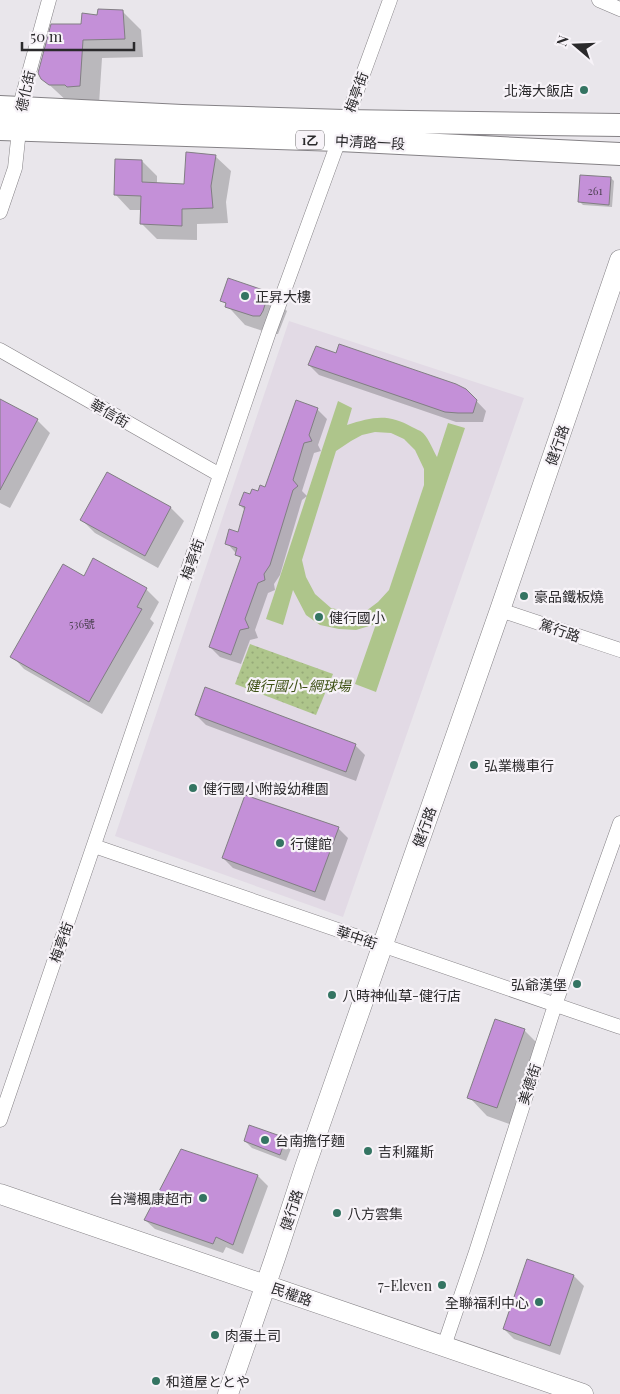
<svg xmlns="http://www.w3.org/2000/svg" width="620" height="1394" viewBox="0 0 620 1394" font-family="'Playfair Display','Noto Sans TC','Noto Sans JP',serif">
<style>
.built{fill:#e2dae5}
.green{fill:url(#green-dots)}
.pitch{fill:#aec58b;fill-rule:evenodd}
.shadow{fill:#0003}
.building{fill:#c490d8;stroke:#817e83}
.lines{fill:none;stroke-linecap:round;stroke-linejoin:round}
.street-casing{stroke:#858286;stroke-width:15}
.secondary-casing{stroke:#858286;stroke-width:21}
.primary-casing{stroke:#858286;stroke-width:24}
.street{stroke:#fff;stroke-width:14}
.secondary{stroke:#fff;stroke-width:20}
.primary{stroke:#fff;stroke-width:22}
.poi-dot{fill:#347462;stroke:#f7f3f8;stroke-width:2}
.labels{text-anchor:middle;dominant-baseline:central;stroke-width:4.5;stroke-linejoin:round;paint-order:stroke}
.number-label{font-size:11px;fill:#514457}
.shield{fill:#f7f3f8;stroke:#686669;stroke-width:1}
.shield-label{font-size:12px;font-weight:bold;fill:#2b2a2c}
.poi-label{font-size:14px;fill:#2b2a2c;stroke:#f7f3f8;text-anchor:start}
.street-label{font-size:14px;fill:#2b2a2c;stroke:#f7f3f8}
.park-label{font-size:14px;font-style:italic;fill:#3e5115;stroke:#f7f3f8}
</style>
<defs>
<pattern id="green-dots" width="8" height="8" patternUnits="userSpaceOnUse" patternTransform="scale(1.25)"><rect width="8" height="8" fill="#aec58b"/><path d="M2 2h.1M6 6h.1" fill="none" stroke="#96a978" stroke-width="1.8" stroke-linecap="round"/></pattern>
</defs>
<rect width="100%" height="100%" fill="#e9e6eb"/>
<path class="built" d="M 289,321 L 524,398 L 343,917 L 115,836 Z"/>
<path class="green" d="M 250,644 L 333,674 L 316,715 L 235,684 Z"/>
<path class="pitch" d="M 338,401 L 352,408 L 347,425 C 372,417 388,413 412,427 C 415,429 420,430 423,433 C 429,439 433,450 437,457 L 448,423 L 465,428 L 376,692 L 355,684 L 376,624 L 356,630 L 339,629 L 320,625 L 306,615 L 293,590 L 283,625 L 266,619 ZM 375,432 L 391,433 L 404,439 L 415,450 L 424,469 L 424,485 L 389,590 L 378,602 L 366,611 L 350,612 L 331,608 L 315,594 L 306,577 L 302,560 L 336,451 L 351,441 L 362,435 Z"/>
<path class="shadow" d="M 122,11 L 141,30 L 143,57 L 102,58 L 99,104 L 69,103 L 42,78 L 82,26 L 98,16 Z
M 215,156 L 231,171 L 226,202 L 228,223 L 197,224 L 197,240 L 157,239 L 142,224 L 142,210 L 130,210 L 115,194 L 142,161 L 157,176 L 157,184 L 185,185 Z
M 611,178 L 614,181 L 612,207 L 583,205 L 580,202 Z
M 268,293 L 287,311 L 278,334 L 272,334 L 245,325 L 222,300 Z
M 336,354 L 466,390 L 486,411 L 483,422 L 456,422 L 319,375 L 309,365 Z
M 0,401 L 37,420 L 50,433 L 10,508 L 0,503 Z
M 317,409 L 327,419 L 318,445 L 321,451 L 314,453 L 302,491 L 307,496 L 302,500 L 280,575 L 274,584 L 275,590 L 268,593 L 255,630 L 258,638 L 250,640 L 241,664 L 220,657 L 210,647 L 241,559 L 227,543 L 239,533 L 245,510 L 240,505 L 251,496 L 266,489 Z
M 107,474 L 171,508 L 184,521 L 158,568 L 95,533 L 82,520 Z
M 94,560 L 146,589 L 159,602 L 150,619 L 154,623 L 102,714 L 24,669 L 12,656 L 84,577 Z
M 196,715 L 355,745 L 365,755 L 356,781 L 206,725 Z
M 338,828 L 348,838 L 325,901 L 233,868 L 223,858 Z
M 524,1030 L 542,1048 L 515,1126 L 487,1116 L 469,1097 Z
M 250,1127 L 286,1139 L 292,1146 L 286,1161 L 252,1148 L 245,1141 Z
M 182,1151 L 258,1176 L 268,1186 L 243,1254 L 226,1247 L 223,1253 L 155,1229 L 145,1220 Z
M 528,1261 L 574,1276 L 584,1286 L 560,1355 L 514,1339 L 504,1329 Z"/>
<path class="building" d="M 98,9 L 123,10 L 125,39 L 83,40 L 80,86 L 67,87 L 65,85 L 49,85 L 41,79 L 38,73 L 51,24 L 81,24 L 82,13 L 97,15 Z
M 186,152 L 216,155 L 211,186 L 213,208 L 182,209 L 182,226 L 140,224 L 141,196 L 114,195 L 115,159 L 142,160 L 142,182 L 184,184 Z
M 580,175 L 611,177 L 609,205 L 578,202 Z
M 228,278 L 269,292 L 263,311 L 260,316 L 253,316 L 225,307 L 226,303 L 220,301 Z
M 339,344 L 456,384 L 466,389 L 477,400 L 473,413 L 458,413 L 445,412 L 308,365 L 316,346 L 336,353 Z
M 0,399 L 38,419 L 0,490 Z
M 296,400 L 318,408 L 309,435 L 312,441 L 304,443 L 293,480 L 298,486 L 293,490 L 270,565 L 264,574 L 265,580 L 258,583 L 245,619 L 249,628 L 240,630 L 231,655 L 209,647 L 241,557 L 235,555 L 237,548 L 225,544 L 229,529 L 238,532 L 245,507 L 239,505 L 244,492 L 250,494 L 252,489 L 258,491 L 260,485 L 265,487 Z
M 107,472 L 171,507 L 145,556 L 80,520 Z
M 93,558 L 147,588 L 137,607 L 142,609 L 89,702 L 10,657 L 63,564 L 84,576 Z
M 205,687 L 356,744 L 346,772 L 195,715 Z
M 245,795 L 339,827 L 315,892 L 222,858 Z
M 495,1019 L 525,1029 L 497,1108 L 467,1098 Z
M 249,1125 L 286,1138 L 280,1155 L 244,1141 Z
M 181,1149 L 258,1175 L 233,1245 L 216,1237 L 213,1244 L 144,1220 Z
M 527,1259 L 574,1275 L 550,1346 L 503,1329 Z"/>
<g class="lines">
<g class="street-casing">
<path id="street" d="M 599,0 L 620,9
M 0,212 L 15,168 L 19,130 L 19,109 L 49,0
M 0,350 L 220,475
M 500,610 L 620,650
M 94,846 L 620,1027
M 0,1120 L 269,332 L 390,0
M 444,1346 L 476,1252 L 555,1005 L 620,823"/>
</g>
<g class="secondary-casing">
<path id="secondary" d="M 0,1194 L 583,1394
M 228,1394 L 275,1258 L 305,1167 L 500,610 L 620,260"/>
</g>
<g class="primary-casing">
<path id="primary" d="M 0,107 L 182,116 L 344,121 L 620,125
M 0,129 L 339,140 L 620,154"/>
</g>
<use href="#street" class="street"/>
<use href="#secondary" class="secondary"/>
<use href="#primary" class="primary"/>
</g>
<g class="poi-dot">
<circle cx="584" cy="90" r="5"/>
<circle cx="245" cy="296" r="5"/>
<circle cx="524" cy="596" r="5"/>
<circle cx="319" cy="617" r="5"/>
<circle cx="474" cy="765" r="5"/>
<circle cx="193" cy="788" r="5"/>
<circle cx="280" cy="843" r="5"/>
<circle cx="577" cy="984" r="5"/>
<circle cx="332" cy="995" r="5"/>
<circle cx="265" cy="1140" r="5"/>
<circle cx="368" cy="1151" r="5"/>
<circle cx="203" cy="1198" r="5"/>
<circle cx="337" cy="1213" r="5"/>
<circle cx="442" cy="1285" r="5"/>
<circle cx="539" cy="1302" r="5"/>
<circle cx="215" cy="1335" r="5"/>
<circle cx="156" cy="1381" r="5"/>
</g>
<g class="labels">
<g class="number-label">
<text x="595" y="190">261</text>
<text x="82" y="623">536號</text>
</g>
<rect class="shield" x="296" y="130.5" width="28" height="19" rx="4"/>
<g class="shield-label">
<text x="310" y="140">1乙</text>
</g>
<g class="poi-label">
<text x="574" y="90" text-anchor="end">北海大飯店</text>
<text x="255" y="296">正昇大樓</text>
<text x="534" y="596">豪品鐵板燒</text>
<text x="329" y="617">健行國小</text>
<text x="484" y="765">弘業機車行</text>
<text x="203" y="788">健行國小附設幼稚園</text>
<text x="290" y="843">行健館</text>
<text x="567" y="984" text-anchor="end">弘爺漢堡</text>
<text x="342" y="995">八時神仙草-健行店</text>
<text x="275" y="1140">台南擔仔麵</text>
<text x="378" y="1151">吉利羅斯</text>
<text x="193" y="1198" text-anchor="end">台灣楓康超市</text>
<text x="347" y="1213">八方雲集</text>
<text x="432" y="1285" text-anchor="end">7-Eleven</text>
<text x="529" y="1302" text-anchor="end">全聯福利中心</text>
<text x="225" y="1335">肉蛋土司</text>
<text x="166" y="1381">和道屋ととや</text>
</g>
<g class="street-label">
<text transform="translate(25 91) rotate(-77)">德化街</text>
<text transform="translate(356 92) rotate(-70)">梅亭街</text>
<text transform="translate(370 142) rotate(3)">中清路一段</text>
<text transform="translate(110 413) rotate(30)">華信街</text>
<text transform="translate(557 445) rotate(-71)">健行路</text>
<text transform="translate(192 559) rotate(-71)">梅亭街</text>
<text transform="translate(560 630) rotate(19)">篤行路</text>
<text transform="translate(424 827) rotate(-70)">健行路</text>
<text transform="translate(357 937) rotate(19)">華中街</text>
<text transform="translate(61 942) rotate(-71)">梅亭街</text>
<text transform="translate(529 1084) rotate(-72)">美德街</text>
<text transform="translate(291 1210) rotate(-72)">健行路</text>
<text transform="translate(292 1294) rotate(19)">民權路</text>
</g>
<g class="park-label">
<text x="298" y="685">健行國小-網球場</text>
</g>
</g>
<g transform="translate(575 45) rotate(289)" stroke="#f7f3f8" stroke-width="4" paint-order="stroke">
<path d="M0-4L9 19L0 12L-9 19Z" fill="#2b2a2c"/>
<text y="-8" font-size="14" font-weight="bold" text-anchor="middle" fill="#2b2a2c">N</text>
</g>
<path d="M22 42v8h112v-8" fill="none" stroke="#2b2a2c" stroke-width="2.5"/>
<text x="30" y="42" font-size="15" fill="#2b2a2c" stroke="#f7f3f8" stroke-width="4" paint-order="stroke">50 m</text>
</svg>
